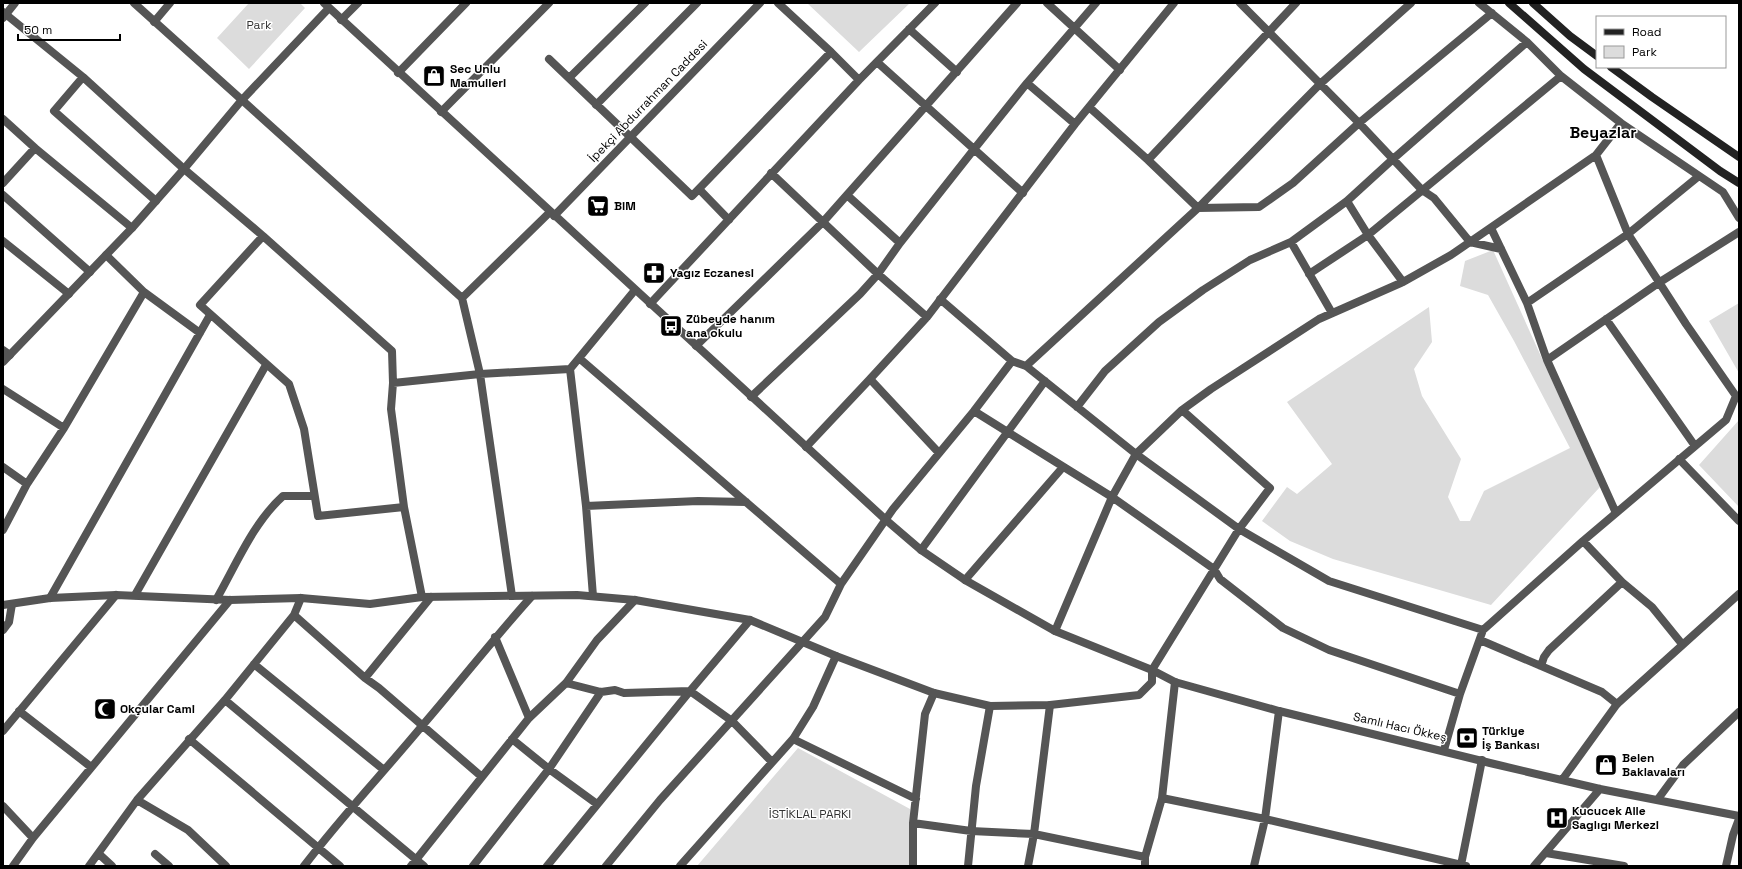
<svg xmlns="http://www.w3.org/2000/svg" width="1742" height="869" viewBox="0 0 1742 869" font-family="'Space Grotesk',sans-serif">
<style>
.green{fill:#dcdcdc}
.lines{fill:none;stroke-linecap:round;stroke-linejoin:round}
.minor{stroke:#555;stroke-width:8}
.tertiary{stroke:#555;stroke-width:8}
.secondary{stroke:#222;stroke-width:8}
.labels{text-anchor:middle;dominant-baseline:central;stroke-width:3;stroke-linejoin:round;paint-order:stroke}
.park-label{font-size:12px;fill:#333;stroke:#fff}
.poi-label{font-size:12px;font-weight:bold;fill:#000;stroke:#fff;text-anchor:start}
.street-label{font-size:12px;fill:#000;stroke:#fff}
.district-label{font-size:16px;font-weight:bold;fill:#000;stroke:#fff}
</style>
<rect width="100%" height="100%" fill="#fff"/>
<path class="green" d="M 249,3 L 300,3 L 305,8 L 249,69 L 217,38 Z
M 807,3 L 910,3 L 859,52 Z
M 1493,250 L 1600,487 L 1491,605 L 1333,559 L 1290,541 L 1262,521 L 1287,487 L 1297,494 L 1332,464 L 1287,402 L 1429,307 L 1432,342 L 1414,369 L 1422,396 L 1461,459 L 1448,497 L 1460,521 L 1470,521 L 1484,491 L 1570,448 L 1514,341 L 1488,295 L 1460,286 L 1465,261 Z
M 1739,303 L 1739,373 L 1709,321 Z
M 1739,420 L 1739,507 L 1699,465 Z
M 798,748 L 910,809 L 916,866 L 697,866 Z"/>
<g class="lines">
<path class="minor" d="M 134,3 L 462,298 L 480,374 L 512,596
M 778,3 L 831,52 L 859,80
M 1047,3 L 1120,70
M 1240,3 L 1359,123 L 1422,190 L 1434,198 L 1470,242 L 1501,249
M 1479,3 L 1527,42 L 1561,76 L 1621,123 L 1723,192 L 1739,218
M 3,12 L 83,77 L 184,169 L 263,236 L 392,351 L 393,383 L 391,409 L 404,507 L 422,597
M 341,20 L 358,3
M 154,22 L 170,3
M 909,29 L 957,72
M 549,59 L 692,196 L 831,52
M 877,62 L 1023,193
M 398,73 L 466,3
M 83,77 L 54,111 L 156,201
M 569,78 L 645,3
M 1027,83 L 1075,124
M 596,105 L 697,3
M 1089,107 L 1148,160 L 1198,208 L 1259,207 L 1293,183 L 1359,123 L 1492,13
M 441,112 L 549,3
M 3,119 L 35,148 L 132,228
M 1148,160 L 1296,3
M 771,173 L 878,274 L 927,317
M 3,183 L 35,148
M 699,189 L 729,220
M 3,195 L 90,272
M 847,195 L 900,243
M 1347,201 L 1368,235 L 1403,282
M 1491,228 L 1527,303 L 1547,360 L 1616,513
M 263,236 L 200,305 L 289,384 L 304,429 L 318,516 L 404,507
M 3,241 L 69,294
M 1291,242 L 1332,313
M 1309,274 L 1368,235 L 1561,76
M 144,292 L 200,333
M 462,298 L 550,212
M 940,299 L 1012,361 L 1026,366 L 1136,454 L 1239,529 L 1329,581 L 1483,630
M 1527,303 L 1628,234 L 1699,176
M 650,304 L 859,80 L 935,3
M 1606,319 L 1695,446
M 696,346 L 823,222 L 1017,3
M 3,350 L 10,355
M 579,358 L 841,584 L 893,509 L 974,411 L 1012,361
M 1547,360 L 1660,282 L 1739,232
M 1026,366 L 1198,208 L 1320,84 L 1411,3
M 570,369 L 635,290
M 393,383 L 480,374 L 570,369 L 586,506 L 593,596
M 3,389 L 64,428
M 751,397 L 860,294 L 878,274 L 900,243 L 975,148 L 1027,83 L 1096,3
M 1077,407 L 1105,371 L 1159,322 L 1203,290 L 1250,260 L 1291,242 L 1347,201 L 1393,159 L 1527,42
M 974,411 L 1112,497 L 1214,569 L 1220,579 L 1283,628 L 1329,650 L 1460,694
M 806,447 L 870,379
M 939,453 L 870,379 L 927,317 L 1075,124 L 1174,3
M 1679,459 L 1739,521
M 3,467 L 27,484
M 586,506 L 698,501 L 746,502
M 3,530 L 27,484 L 64,428 L 144,292 L 106,255
M 1583,541 L 1622,582 L 1652,607 L 1682,644
M 921,550 L 1045,381
M 965,580 L 1063,467
M 135,595 L 266,365
M 50,598 L 210,315
M 216,600 C 236,565 253,523 283,496 L 314,496
M 294,615 L 365,678 L 379,688 L 482,777
M 3,630 L 9,622 L 12,604
M 1055,631 L 1112,497 L 1136,454 L 1182,410 L 1211,389 L 1319,319 L 1403,282 L 1451,255 L 1596,155 L 1621,123
M 495,637 L 529,718
M 1480,640 L 1602,692 L 1617,704
M 254,664 L 384,770
M 1541,666 L 1544,657 L 1549,650 L 1622,582
M 1152,670 L 1239,529 L 1270,488 L 1182,410
M 365,678 L 431,597
M 566,683 L 601,692 L 615,690 L 624,693 L 690,691 L 732,721 L 772,762
M 225,700 L 424,866
M 19,711 L 91,767
M 3,731 L 116,595
M 189,739 L 340,866
M 512,739 L 549,769 L 597,804
M 793,739 L 916,799
M 1444,750 L 1460,694 L 1483,630 L 1583,541 L 1726,420 L 1736,396 L 1686,324 L 1628,234 L 1596,155
M 1162,798 L 1265,819 L 1466,866
M 1658,799 L 1683,765 L 1739,712
M 137,800 L 188,830 L 226,866
M 3,806 L 33,838
M 913,823 L 971,831 L 1034,834 L 1145,857
M 1546,853 L 1624,866
M 99,854 L 112,866
M 155,854 L 169,866
M 1461,865 L 1482,760
M 13,866 L 33,838 L 230,600
M 89,866 L 137,800 L 225,700 L 294,615 L 301,598
M 304,866 C 341,817 383,773 422,726 C 459,683 494,638 532,596
M 411,866 L 529,718 L 566,683 L 597,640 L 635,600
M 473,866 L 549,769 L 601,692
M 547,866 L 690,691 L 750,620
M 606,866 L 660,800 L 825,617 L 841,584
M 680,866 L 793,739 L 813,707 L 836,656
M 913,866 L 913,823 L 925,714 L 934,693
M 968,866 L 976,786 L 990,706
M 1028,866 L 1034,834 L 1050,705
M 1145,866 L 1145,857 L 1162,798 L 1175,682
M 1254,866 L 1265,819 L 1279,711
M 1726,866 L 1733,835 L 1739,819"/>
<path class="tertiary" d="M 324,3 L 886,520 L 921,550 L 965,580 L 1055,631 L 1152,670 L 1175,682 L 1279,711 L 1490,763 L 1600,789 L 1739,816
M 3,18 L 15,3
M 554,216 L 760,3
M 3,362 L 132,228 L 184,169 L 241,101 L 329,8
M 3,605 L 50,598 L 116,595 L 230,600 L 301,598 L 370,604 L 422,597 L 577,595 L 635,600 L 750,620 L 836,656 L 934,693 L 990,706 L 1050,705 L 1139,695 L 1152,682 L 1152,670
M 1562,780 L 1617,704 L 1739,594
M 1534,866 L 1600,789"/>
<path class="secondary" d="M 1509,3 L 1584,69 L 1720,171 L 1739,183
M 1533,3 L 1570,36 L 1597,56
M 1611,67 L 1652,97 L 1739,157"/>
</g>
<defs>
<g id="shop-square" transform="scale(1.15)"><rect x="-9" y="-9" width="18" height="18" rx="4" fill="#000" stroke="#fff"/><path d="M-5-2.5h2.3a2.7 3.5 0 0 1 5.4 0H5L5.5 6h-11ZM-1.5-2.5h3a1.5 2.3 0 0 0-3 0Z" fill="#fff"/></g>
<g id="supermarket-square" transform="scale(1.15)"><rect x="-9" y="-9" width="18" height="18" rx="4" fill="#000" stroke="#fff"/><path d="M-6-5.5h2.5l.6 2H6L4.5 2H-2.5L-4.4-4H-6ZM-1.5 3.2a1.3 1.3 0 1 0 .1 0ZM3 3.2a1.3 1.3 0 1 0 .1 0Z" fill="#fff"/></g>
<g id="pharmacy-square" transform="scale(1.15)"><rect x="-9" y="-9" width="18" height="18" rx="4" fill="#000" stroke="#fff"/><path d="M-2-6h4v4h4v4h-4v4h-4v-4h-4v-4h4Z" fill="#fff"/></g>
<g id="bus-square" transform="scale(1.15)"><rect x="-9" y="-9" width="18" height="18" rx="4" fill="#000" stroke="#fff"/><path d="M-5-6H5V4H4V6H2V4H-2V6H-4V4H-5ZM-3.5-4V0h7V-4ZM-3.5 1.2v1.5H-2V1.2ZM2 1.2v1.5H3.5V1.2Z" fill="#fff"/></g>
<g id="mosque-square" transform="scale(1.15)"><rect x="-9" y="-9" width="18" height="18" rx="4" fill="#000" stroke="#fff"/><path d="M3.5-4.9A6 6 0 1 0 3.5 4.9A5 5 0 1 1 3.5-4.9Z" fill="#fff"/></g>
<g id="bank-square" transform="scale(1.15)"><rect x="-9" y="-9" width="18" height="18" rx="4" fill="#000" stroke="#fff"/><path d="M-6-4H6V4H-6ZM0-2.3a2.3 2.3 0 1 0 0 4.6a2.3 2.3 0 1 0 0-4.6Z" fill="#fff"/></g>
<g id="hospital-square" transform="scale(1.15)"><rect x="-9" y="-9" width="18" height="18" rx="4" fill="#000" stroke="#fff"/><path d="M-5-5h3v3.5h4V-5h3V5h-3V1.5h-4V5h-3Z" fill="#fff"/></g>
</defs>
<g fill-rule="evenodd">
<use href="#shop-square" x="434" y="76"/>
<use href="#supermarket-square" x="598" y="206"/>
<use href="#pharmacy-square" x="654" y="273"/>
<use href="#bus-square" x="671" y="326"/>
<use href="#mosque-square" x="105" y="709"/>
<use href="#bank-square" x="1467" y="738"/>
<use href="#shop-square" x="1606" y="765"/>
<use href="#hospital-square" x="1557" y="818"/>
</g>
<g class="labels">
<g class="park-label">
<text x="259" y="25">Park</text>
<text x="810" y="814">İSTİKLAL PARKI</text>
</g>
<g class="poi-label">
<text x="450" y="69">Sec Unlu<tspan x="450" dy="14">Mamulleri</tspan></text>
<text x="614" y="206">BiM</text>
<text x="670" y="273">Yagız Eczanesi</text>
<text x="686" y="319">Zübeyde hanım<tspan x="686" dy="14">ana okulu</tspan></text>
<text x="120" y="709">Okçular Cami</text>
<text x="1482" y="731">Türkiye<tspan x="1482" dy="14">İş Bankası</tspan></text>
<text x="1622" y="758">Belen<tspan x="1622" dy="14">Baklavaları</tspan></text>
<text x="1572" y="811">Kucucek Aile<tspan x="1572" dy="14">Saglıgı Merkezi</tspan></text>
</g>
<g class="street-label">
<text transform="translate(648 101) rotate(-46)">İpekçi Abdurrahman Caddesi</text>
<text transform="translate(1400 727) rotate(13)">Samlı Hacı Ökkeş</text>
</g>
<g class="district-label">
<text x="1603" y="132">Beyazlar</text>
</g>
</g>
<rect width="1742" height="869" fill="none" stroke="#000000" stroke-width="8"/>
<rect x="1596" y="16" width="130" height="52" fill="#ffffff" stroke="#999999"/>
<rect x="1604" y="29" width="20" height="6" fill="#222222" stroke="#999999"/>
<text x="1632" y="36" font-size="12" fill="#000000">Road</text>
<rect x="1604" y="46" width="20" height="12" fill="#dcdcdc" stroke="#999999"/>
<text x="1632" y="56" font-size="12" fill="#000000">Park</text>
<path d="M18 34v6h102v-6" fill="none" stroke="#000000" stroke-width="2"/>
<text x="24" y="34" font-size="12" fill="#000000" stroke="#ffffff" stroke-width="3" paint-order="stroke">50 m</text>
</svg>
